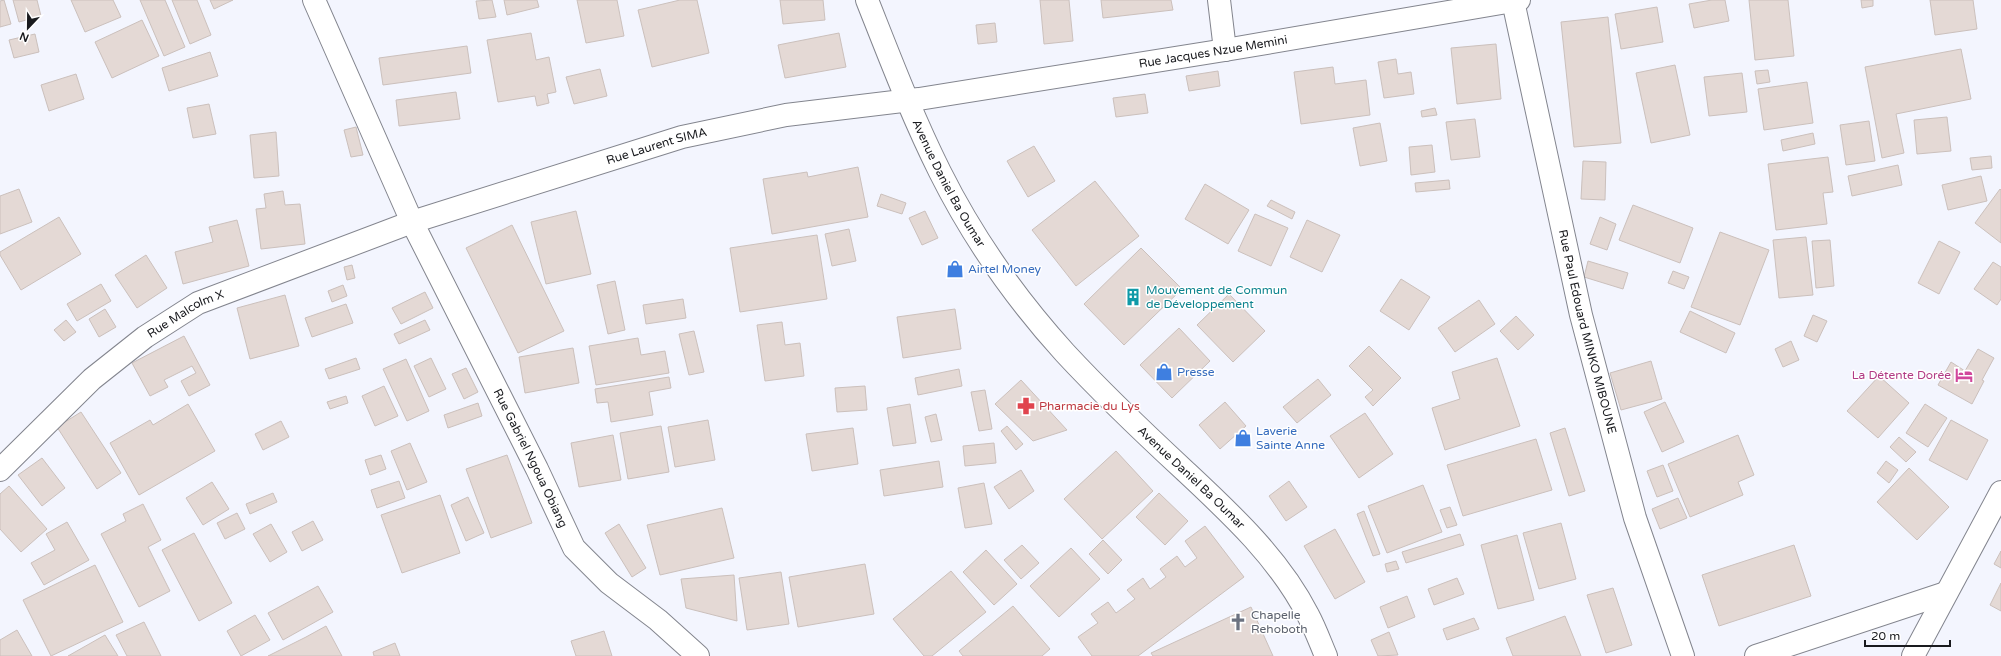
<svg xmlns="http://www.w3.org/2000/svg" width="2001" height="656" viewBox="0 0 2001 656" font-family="'Varela Round',sans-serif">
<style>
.building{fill:#e4d9d5;stroke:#cbc0bc}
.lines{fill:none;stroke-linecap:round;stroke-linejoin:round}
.street-casing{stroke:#83858e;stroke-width:24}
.secondary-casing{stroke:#83858e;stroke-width:24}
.street{stroke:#fff;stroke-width:22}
.secondary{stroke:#fff;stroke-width:22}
.labels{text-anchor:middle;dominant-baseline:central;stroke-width:3;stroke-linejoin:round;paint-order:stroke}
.street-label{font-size:12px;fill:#191a1e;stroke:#fff}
.shop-label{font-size:12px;fill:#366cbe;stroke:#fff;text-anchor:start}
.culture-label{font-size:12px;fill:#0d838f;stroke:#fff;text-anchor:start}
.hotel-label{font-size:12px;fill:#b23c85;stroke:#fff;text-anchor:end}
.health-label{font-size:12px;fill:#be3a42;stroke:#fff;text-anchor:start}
.worship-label{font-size:12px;fill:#5b616d;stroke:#fff;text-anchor:start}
</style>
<rect width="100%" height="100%" fill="#f3f5fe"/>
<path class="building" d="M 4,0 L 11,24 L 0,27 L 0,1 Z
M 13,0 L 37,0 L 41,16 L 19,22 Z
M 71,0 L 113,0 L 121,17 L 85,32 Z
M 140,0 L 165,0 L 185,47 L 164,56 Z
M 172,0 L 197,0 L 211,35 L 190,44 Z
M 210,0 L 233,0 L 214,9 Z
M 492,0 L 496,17 L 479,19 L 476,1 Z
M 504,0 L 537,0 L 539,7 L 507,15 Z
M 577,0 L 617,0 L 624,36 L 586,43 Z
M 680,0 L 697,0 L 709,53 L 652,67 L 638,10 Z
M 780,0 L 823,0 L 825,20 L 783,24 Z
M 1040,0 L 1069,0 L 1073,41 L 1044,44 Z
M 1101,0 L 1171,0 L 1173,10 L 1103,18 Z
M 1712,0 L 1725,0 L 1729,21 L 1694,28 L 1689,4 Z
M 1749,0 L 1788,0 L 1794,56 L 1755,60 Z
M 1861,0 L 1873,0 L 1873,6 L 1862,8 Z
M 1930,0 L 1973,0 L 1977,29 L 1935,35 Z
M 1657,7 L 1663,42 L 1621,49 L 1615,14 Z
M 1608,17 L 1621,143 L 1574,147 L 1561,22 Z
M 142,20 L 159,56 L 112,78 L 95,42 Z
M 995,23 L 997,42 L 978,44 L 976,25 Z
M 531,33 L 536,60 L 549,57 L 556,92 L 547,94 L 549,103 L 537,106 L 535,96 L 498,102 L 487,40 Z
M 839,33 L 846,67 L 785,78 L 778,45 Z
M 35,34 L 39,52 L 14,58 L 9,40 Z
M 1496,44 L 1501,99 L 1457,104 L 1451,48 Z
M 467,46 L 471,73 L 383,85 L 379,58 Z
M 1961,49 L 1971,99 L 1896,114 L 1904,153 L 1882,158 L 1865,67 Z
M 210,52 L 218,76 L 169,91 L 162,68 Z
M 1396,59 L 1398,74 L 1411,72 L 1414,94 L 1384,98 L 1378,62 Z
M 1675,65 L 1690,135 L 1651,143 L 1636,73 Z
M 1333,67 L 1335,84 L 1366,80 L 1370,115 L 1301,124 L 1294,72 Z
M 600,69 L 607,96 L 574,104 L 566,77 Z
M 1768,70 L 1770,82 L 1757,84 L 1755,71 Z
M 1218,71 L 1220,86 L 1189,91 L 1186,76 Z
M 1742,73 L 1747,112 L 1709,116 L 1704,77 Z
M 76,74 L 84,99 L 49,111 L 41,85 Z
M 1807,82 L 1813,123 L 1764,130 L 1758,89 Z
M 456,92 L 460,119 L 399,126 L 396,100 Z
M 1145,94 L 1148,113 L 1116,117 L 1113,98 Z
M 209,104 L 216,134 L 193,138 L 187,108 Z
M 1435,108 L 1437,115 L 1422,117 L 1421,111 Z
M 1947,117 L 1951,151 L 1917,154 L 1914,120 Z
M 1475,119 L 1480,157 L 1451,160 L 1446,122 Z
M 1869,121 L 1875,161 L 1846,165 L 1840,125 Z
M 1380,123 L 1387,161 L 1360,166 L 1353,128 Z
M 356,127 L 363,155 L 351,157 L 344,130 Z
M 276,132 L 279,176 L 254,178 L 250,135 Z
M 1813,133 L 1815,144 L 1783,151 L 1781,140 Z
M 1432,145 L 1435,172 L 1411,175 L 1409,147 Z
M 1034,146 L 1055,181 L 1028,197 L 1007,161 Z
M 1991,156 L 1992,168 L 1972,170 L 1970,158 Z
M 1828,157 L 1833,192 L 1823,193 L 1827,224 L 1776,230 L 1768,164 Z
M 1583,161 L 1606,162 L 1605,200 L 1581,199 Z
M 1898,165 L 1902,185 L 1852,196 L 1848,176 Z
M 858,167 L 868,217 L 772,234 L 763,179 L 807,172 L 808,177 Z
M 1981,176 L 1987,201 L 1948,210 L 1942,185 Z
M 1449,180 L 1450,189 L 1416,192 L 1415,183 Z
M 1095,181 L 1139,236 L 1076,286 L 1032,230 Z
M 1205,184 L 1249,210 L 1228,244 L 1185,219 Z
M 19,189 L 32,222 L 0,234 L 0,196 Z
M 2000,189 L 2001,190 L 2001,243 L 1975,223 Z
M 283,191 L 285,205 L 300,204 L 305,244 L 261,249 L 256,209 L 266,208 L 264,194 Z
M 881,194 L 906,203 L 902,214 L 877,206 Z
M 1271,200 L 1295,212 L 1292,219 L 1267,206 Z
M 1633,205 L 1693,228 L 1680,263 L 1619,240 Z
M 576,211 L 591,274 L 546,284 L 531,222 Z
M 925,211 L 938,238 L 922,245 L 909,218 Z
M 1255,214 L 1288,228 L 1271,266 L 1238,251 Z
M 59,217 L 81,254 L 21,290 L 0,255 L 0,252 Z
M 1600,217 L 1616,224 L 1607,250 L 1590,244 Z
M 237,220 L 249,266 L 183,284 L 175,252 L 213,242 L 209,227 Z
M 1307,220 L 1340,235 L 1322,272 L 1290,257 Z
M 512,225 L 564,331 L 518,353 L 466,248 Z
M 849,229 L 856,261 L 832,266 L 825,234 Z
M 1720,232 L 1769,250 L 1740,325 L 1691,307 Z
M 817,235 L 827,299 L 740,312 L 730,248 Z
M 1806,237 L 1813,295 L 1779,298 L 1773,240 Z
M 1830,240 L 1834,286 L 1816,288 L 1812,241 Z
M 1939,241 L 1960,252 L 1939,294 L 1918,283 Z
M 1141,248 L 1182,289 L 1124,345 L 1084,304 Z
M 146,255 L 167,288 L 137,308 L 115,275 Z
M 1588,261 L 1628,273 L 1623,289 L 1584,277 Z
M 1993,262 L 2001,267 L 2001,299 L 1997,305 L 1974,289 Z
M 352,265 L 355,278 L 347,280 L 344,267 Z
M 1673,271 L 1689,277 L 1684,289 L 1668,283 Z
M 1401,279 L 1430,297 L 1409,330 L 1380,311 Z
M 615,281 L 625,330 L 608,334 L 597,285 Z
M 101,284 L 111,301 L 77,321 L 67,304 Z
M 343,285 L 347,296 L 332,302 L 328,291 Z
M 425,292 L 433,308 L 401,324 L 392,308 Z
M 1229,294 L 1265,331 L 1233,362 L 1197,325 Z
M 285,295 L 299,346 L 250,359 L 237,308 Z
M 683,299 L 686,318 L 646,324 L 643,305 Z
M 1479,300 L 1495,324 L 1455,352 L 1438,328 Z
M 346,304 L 353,323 L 312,337 L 305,318 Z
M 105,309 L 116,327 L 99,337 L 89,319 Z
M 955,309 L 961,349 L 903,358 L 897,317 Z
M 1690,311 L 1735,333 L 1726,353 L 1680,332 Z
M 1813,315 L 1827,321 L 1817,342 L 1804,336 Z
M 1516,316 L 1534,335 L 1518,350 L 1500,331 Z
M 66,320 L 76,332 L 64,341 L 54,330 Z
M 425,320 L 430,330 L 399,344 L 394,334 Z
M 782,322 L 785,345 L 800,343 L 804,376 L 765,381 L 757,325 Z
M 1179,328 L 1210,361 L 1172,398 L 1140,365 Z
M 694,331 L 704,372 L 689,375 L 679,334 Z
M 184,336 L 210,385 L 189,396 L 181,381 L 196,373 L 192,366 L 164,380 L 168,387 L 150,396 L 132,363 Z
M 638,338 L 641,355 L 665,351 L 669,373 L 596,385 L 589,346 Z
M 1791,341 L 1799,360 L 1783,367 L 1775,349 Z
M 1369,346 L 1401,378 L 1373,406 L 1365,397 L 1373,390 L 1349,366 Z
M 573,348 L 579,383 L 525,393 L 519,357 Z
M 1978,349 L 1994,358 L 1982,380 L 1984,381 L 1972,404 L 1938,385 L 1951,362 L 1965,371 Z
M 356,358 L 360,369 L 329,379 L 325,369 Z
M 431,358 L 446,389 L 429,397 L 414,366 Z
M 1497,358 L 1520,426 L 1445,450 L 1432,408 L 1460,399 L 1452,372 Z
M 406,359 L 429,411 L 407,421 L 383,369 Z
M 1651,361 L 1662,399 L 1621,410 L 1610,373 Z
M 466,368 L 478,392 L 464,399 L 452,374 Z
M 959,369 L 962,386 L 918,395 L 915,378 Z
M 1879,376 L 1909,403 L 1878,438 L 1847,411 Z
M 669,377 L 671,388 L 649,392 L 653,415 L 611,422 L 608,402 L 597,403 L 595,389 Z
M 1318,379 L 1331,395 L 1297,423 L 1283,407 Z
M 1021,380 L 1067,430 L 1033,441 L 995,404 Z
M 384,386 L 398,416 L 375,426 L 362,396 Z
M 865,386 L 867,410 L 837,412 L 835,388 Z
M 985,390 L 992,429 L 979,431 L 971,392 Z
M 346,396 L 348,403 L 330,409 L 327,402 Z
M 1225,402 L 1246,426 L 1220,449 L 1199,425 Z
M 1665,402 L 1684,442 L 1662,452 L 1644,412 Z
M 478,403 L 482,416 L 448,428 L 444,415 Z
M 188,404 L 215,451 L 139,495 L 110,443 L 150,420 L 153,425 Z
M 910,404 L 916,443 L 893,446 L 887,408 Z
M 1925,404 L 1947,418 L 1928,447 L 1906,433 Z
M 81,412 L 121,473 L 97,489 L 57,427 Z
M 1365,413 L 1393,454 L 1359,478 L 1330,436 Z
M 936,414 L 942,440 L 931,442 L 925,417 Z
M 708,420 L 715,460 L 675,467 L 668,427 Z
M 1951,420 L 1988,440 L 1967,480 L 1929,460 Z
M 281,421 L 289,437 L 263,450 L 255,434 Z
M 661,426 L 669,472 L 628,479 L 620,433 Z
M 1007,426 L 1023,444 L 1016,450 L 1001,431 Z
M 853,428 L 858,464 L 812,471 L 806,434 Z
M 1565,428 L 1585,491 L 1569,496 L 1550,433 Z
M 613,435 L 621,480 L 579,487 L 571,443 Z
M 1738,435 L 1754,475 L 1738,482 L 1743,495 L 1690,517 L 1668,464 Z
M 1899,437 L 1916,452 L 1906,462 L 1890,447 Z
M 1536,439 L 1552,490 L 1463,516 L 1447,465 Z
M 410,443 L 427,482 L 407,490 L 391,451 Z
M 994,443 L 996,463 L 965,466 L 963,446 Z
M 1116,451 L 1153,491 L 1102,539 L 1064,499 Z
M 381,455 L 386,469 L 370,475 L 365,460 Z
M 507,455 L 532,523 L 491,538 L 466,469 Z
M 42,458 L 65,488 L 42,506 L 18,475 Z
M 939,461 L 943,487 L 884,496 L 880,470 Z
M 1886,461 L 1898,470 L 1889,483 L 1877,473 Z
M 1663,465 L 1673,491 L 1657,497 L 1647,471 Z
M 1909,468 L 1949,507 L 1917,540 L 1877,502 Z
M 1021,470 L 1034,491 L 1009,509 L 994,487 Z
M 399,481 L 405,498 L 377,508 L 371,490 Z
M 1289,481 L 1307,507 L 1286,521 L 1269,496 Z
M 212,482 L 229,509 L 203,525 L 186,498 Z
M 984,483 L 992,524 L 965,528 L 958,488 Z
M 1423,485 L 1442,532 L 1387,553 L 1368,506 Z
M 9,486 L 47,529 L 21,552 L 0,529 L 0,494 Z
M 273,493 L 277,502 L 250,514 L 246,504 Z
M 1159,493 L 1188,521 L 1165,545 L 1136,517 Z
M 440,495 L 460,553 L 402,573 L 381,515 Z
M 468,497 L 484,533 L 466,541 L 451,505 Z
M 1678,498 L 1687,518 L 1660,529 L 1652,509 Z
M 143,504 L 161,540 L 148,547 L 170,591 L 139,607 L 101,534 L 126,521 L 123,514 Z
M 1450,507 L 1457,525 L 1447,528 L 1440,510 Z
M 722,508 L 734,558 L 660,575 L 647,525 Z
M 1364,511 L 1380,554 L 1373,556 L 1357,514 Z
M 237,513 L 245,529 L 225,539 L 217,523 Z
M 313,521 L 323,540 L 302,551 L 292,532 Z
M 67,522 L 89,560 L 44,585 L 31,563 L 55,550 L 46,534 Z
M 1561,523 L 1576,579 L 1539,589 L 1523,533 Z
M 271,524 L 287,552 L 270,562 L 253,534 Z
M 619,524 L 646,568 L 632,577 L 605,533 Z
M 1205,526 L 1244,577 L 1138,656 L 1092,656 L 1078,637 L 1098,623 L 1091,614 L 1108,602 L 1116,613 L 1135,599 L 1127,590 L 1143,578 L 1150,589 L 1166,577 L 1160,569 L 1177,556 L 1185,567 L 1197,558 L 1185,541 Z
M 1335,529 L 1365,582 L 1335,599 L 1304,546 Z
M 194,533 L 232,603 L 199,621 L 162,550 Z
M 1460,534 L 1464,545 L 1406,563 L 1402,552 Z
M 1517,535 L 1534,600 L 1498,609 L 1481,545 Z
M 1103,540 L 1122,560 L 1108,574 L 1089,554 Z
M 1022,545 L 1039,563 L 1021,579 L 1004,560 Z
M 1794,545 L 1811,596 L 1719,626 L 1702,575 Z
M 1071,548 L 1100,579 L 1059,617 L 1030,586 Z
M 986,550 L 1017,584 L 994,605 L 963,572 Z
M 2001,551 L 2001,568 L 1994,564 Z
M 1396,561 L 1399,569 L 1387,572 L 1385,564 Z
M 865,564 L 874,614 L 798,627 L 789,577 Z
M 95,565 L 123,622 L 51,656 L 23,600 Z
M 951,571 L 986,612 L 932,656 L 924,656 L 893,619 Z
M 781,572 L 789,624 L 747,630 L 739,578 Z
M 734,575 L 737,621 L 686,608 L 681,579 Z
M 1457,578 L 1464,594 L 1434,605 L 1428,589 Z
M 2001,583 L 2001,611 L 1990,605 Z
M 318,586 L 333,612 L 283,640 L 268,613 Z
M 1613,588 L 1632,645 L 1606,653 L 1587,595 Z
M 1407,596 L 1415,617 L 1388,628 L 1380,607 Z
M 1013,606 L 1050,649 L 1042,656 L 963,656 L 959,651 Z
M 1251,607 L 1273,656 L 1153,656 L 1151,653 Z
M 255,615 L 270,640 L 241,656 L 227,631 Z
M 1565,616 L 1581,656 L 1513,656 L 1506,638 Z
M 1474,618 L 1479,629 L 1447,640 L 1443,629 Z
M 144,622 L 161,656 L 127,656 L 116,635 Z
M 326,626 L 342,656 L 268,656 L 306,637 Z
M 17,630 L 32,656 L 0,656 L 0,640 Z
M 604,631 L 612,656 L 576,656 L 571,641 Z
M 1389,632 L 1398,655 L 1378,656 L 1371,640 Z
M 105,635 L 118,656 L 68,656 Z
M 395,643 L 400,656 L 374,656 L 373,652 Z"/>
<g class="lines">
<g class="street-casing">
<g id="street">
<path id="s1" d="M 314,0 L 412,222 L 537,469 L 574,548 L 609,583 L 658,620 L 698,656"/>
<path d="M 1219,0 L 1225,50"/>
<path id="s2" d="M 1513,1 L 1581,315 L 1635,518 L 1683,656"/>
<path id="s3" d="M 0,470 L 92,379 L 145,337 L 198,303 L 412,222 L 682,137 L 786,115 L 919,99 L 1225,50 L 1519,0"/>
</g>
</g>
<g class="secondary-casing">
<g id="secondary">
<path id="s4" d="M 867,0 C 890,58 912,116 940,172 C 973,238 1016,299 1065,353 C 1103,394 1143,432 1184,470 C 1230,513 1279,558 1308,615 C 1315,628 1320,642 1326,656"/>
<path d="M 1756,656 L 1946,593"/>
<path d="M 1913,656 L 2001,492"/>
</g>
</g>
<use href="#street" class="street"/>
<use href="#secondary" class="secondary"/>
</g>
<defs>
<g id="shop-bare" transform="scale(1.38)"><path d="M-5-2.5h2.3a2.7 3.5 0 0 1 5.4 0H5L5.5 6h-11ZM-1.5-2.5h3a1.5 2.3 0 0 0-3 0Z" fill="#3f7fe0" stroke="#fff" stroke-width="2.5" paint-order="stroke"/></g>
<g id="building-bare" transform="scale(1.38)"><path d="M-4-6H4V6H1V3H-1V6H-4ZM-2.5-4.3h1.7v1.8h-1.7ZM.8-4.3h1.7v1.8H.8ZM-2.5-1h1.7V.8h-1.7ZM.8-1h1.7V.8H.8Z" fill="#0f9aa8" stroke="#fff" stroke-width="2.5" paint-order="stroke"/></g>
<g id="hotel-bare" transform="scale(1.38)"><path d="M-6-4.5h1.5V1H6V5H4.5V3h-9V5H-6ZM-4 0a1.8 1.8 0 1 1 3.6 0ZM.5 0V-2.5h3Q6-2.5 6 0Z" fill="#d1479c" stroke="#fff" stroke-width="2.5" paint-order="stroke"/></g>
<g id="pharmacy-bare" transform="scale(1.38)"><path d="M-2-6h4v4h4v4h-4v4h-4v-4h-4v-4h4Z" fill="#e0444e" stroke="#fff" stroke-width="2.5" paint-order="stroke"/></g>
<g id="church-bare" transform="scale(1.38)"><path d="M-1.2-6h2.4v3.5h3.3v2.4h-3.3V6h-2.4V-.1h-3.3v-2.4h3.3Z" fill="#6b7280" stroke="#fff" stroke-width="2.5" paint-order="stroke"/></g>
</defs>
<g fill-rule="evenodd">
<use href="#shop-bare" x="955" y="269"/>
<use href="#building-bare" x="1133" y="297"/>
<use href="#shop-bare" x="1164" y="372"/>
<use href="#hotel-bare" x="1964" y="375"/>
<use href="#pharmacy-bare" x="1026" y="406"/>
<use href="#shop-bare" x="1243" y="438"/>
<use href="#church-bare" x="1238" y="622"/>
</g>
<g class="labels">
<g class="street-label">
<text stroke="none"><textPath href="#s3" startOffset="1310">Rue Jacques Nzue Memini</textPath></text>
<text stroke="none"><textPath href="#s3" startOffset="745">Rue Laurent SIMA</textPath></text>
<text stroke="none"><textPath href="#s4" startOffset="201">Avenue Daniel Ba Oumar</textPath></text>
<text stroke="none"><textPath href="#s3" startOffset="244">Rue Malcolm X</textPath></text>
<text stroke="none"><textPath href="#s2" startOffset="339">Rue Paul Edouard MINKO MIBOUNE</textPath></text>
<text stroke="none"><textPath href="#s1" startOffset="507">Rue Gabriel Ngoua Obiang</textPath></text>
<text stroke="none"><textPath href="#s4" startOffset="585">Avenue Daniel Ba Oumar</textPath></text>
</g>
<g class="shop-label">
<text x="968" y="269">Airtel Money</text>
<text x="1177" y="372">Presse</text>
<text x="1256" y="431">Laverie<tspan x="1256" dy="14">Sainte Anne</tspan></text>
</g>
<g class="culture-label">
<text x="1146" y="290">Mouvement de Commun<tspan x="1146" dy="14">de Développement</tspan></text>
</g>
<g class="hotel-label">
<text x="1951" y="375">La Détente Dorée</text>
</g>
<g class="health-label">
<text x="1039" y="406">Pharmacie du Lys</text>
</g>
<g class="worship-label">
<text x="1251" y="615">Chapelle<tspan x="1251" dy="14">Rehoboth</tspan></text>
</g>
</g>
<g transform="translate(28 28) rotate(202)" stroke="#ffffff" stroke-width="3" paint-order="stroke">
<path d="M0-3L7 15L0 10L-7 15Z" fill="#191a1e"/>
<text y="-6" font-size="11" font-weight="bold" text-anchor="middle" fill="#191a1e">N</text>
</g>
<path d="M1865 640v6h85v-6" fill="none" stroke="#191a1e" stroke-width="2"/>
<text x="1871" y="640" font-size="12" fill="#191a1e" stroke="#ffffff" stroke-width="3" paint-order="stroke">20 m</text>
</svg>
